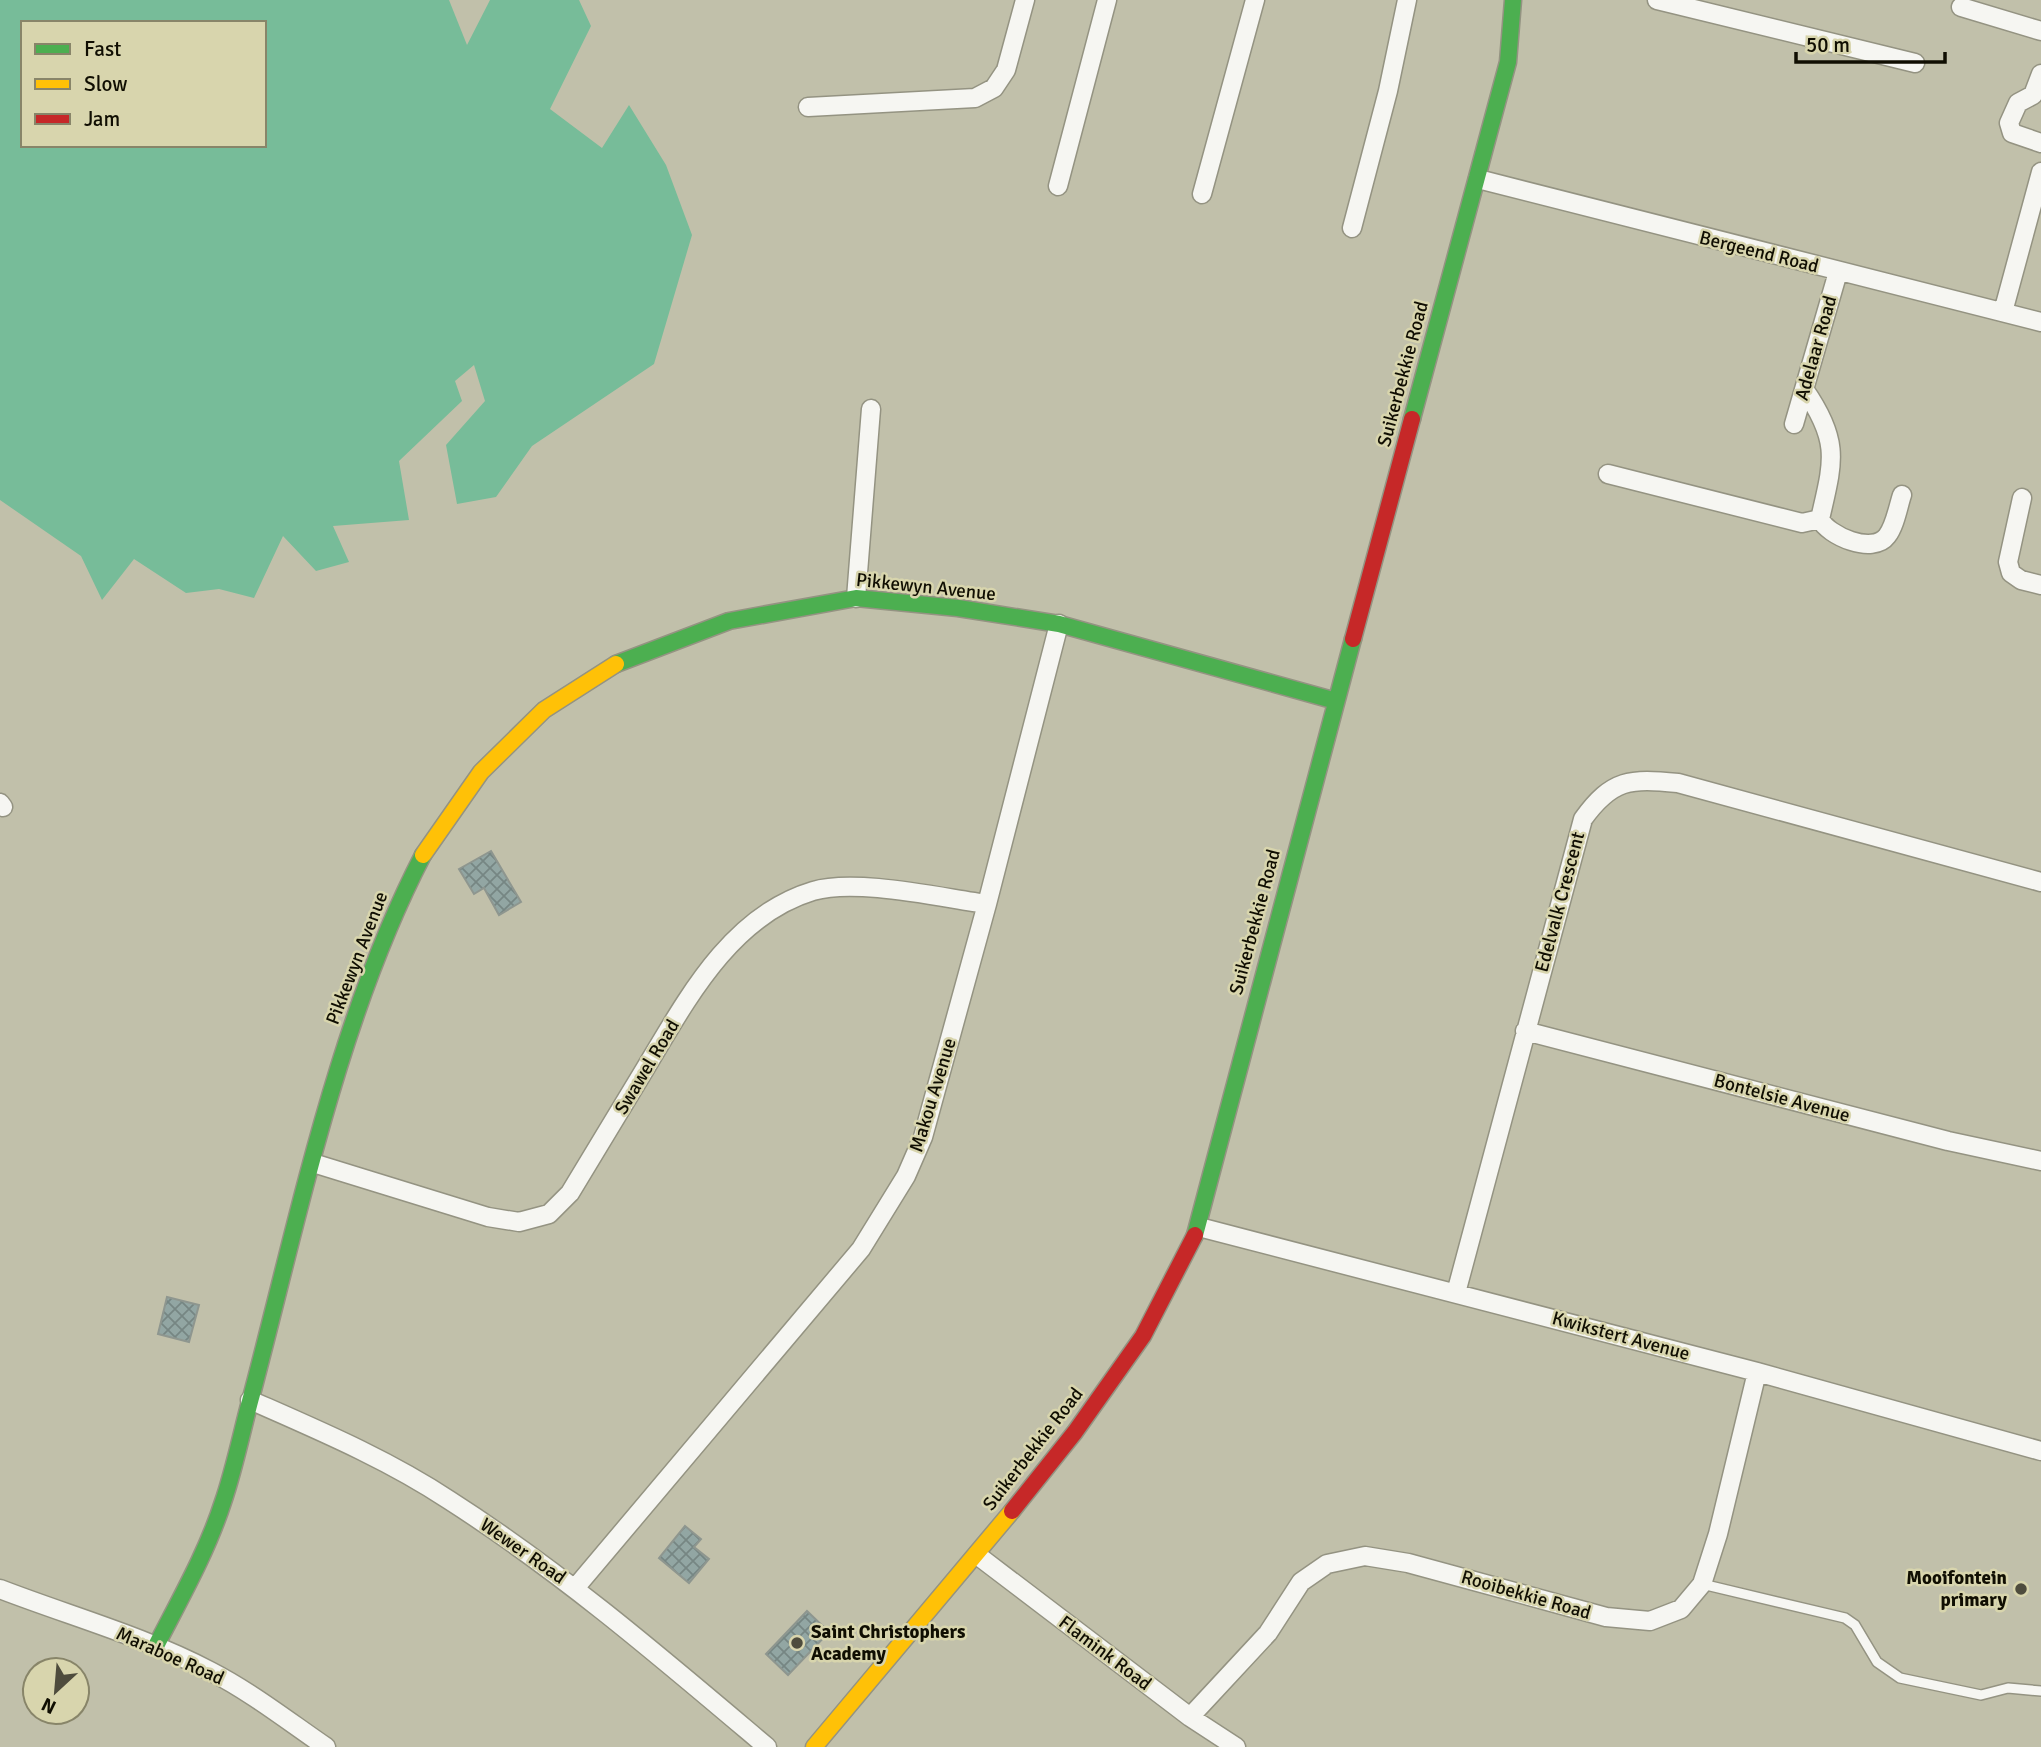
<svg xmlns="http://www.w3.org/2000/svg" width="2041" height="1747" viewBox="0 0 2041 1747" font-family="Signika,sans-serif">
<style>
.water{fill:#77bc99;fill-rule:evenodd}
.building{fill:url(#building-cross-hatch);stroke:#8e968f;stroke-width:2}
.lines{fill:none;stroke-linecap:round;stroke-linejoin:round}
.lane-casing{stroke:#949382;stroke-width:12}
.street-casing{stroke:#949382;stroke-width:21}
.fast-casing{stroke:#949382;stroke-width:19}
.slow-casing{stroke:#949382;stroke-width:19}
.jam-casing{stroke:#949382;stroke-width:19}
.lane{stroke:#f6f6f2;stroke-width:9}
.street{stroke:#f6f6f2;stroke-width:18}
.fast{stroke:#4caf50;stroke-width:16}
.slow{stroke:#ffc107;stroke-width:16}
.jam{stroke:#c62828;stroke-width:16}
.poi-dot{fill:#4e4c3d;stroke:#d8d5ad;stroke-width:2.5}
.labels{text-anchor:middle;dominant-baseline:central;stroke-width:5;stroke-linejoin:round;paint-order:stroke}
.street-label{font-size:19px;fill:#100e02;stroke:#d8d5ad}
.poi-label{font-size:19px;font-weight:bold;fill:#100e02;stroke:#d8d5ad;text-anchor:end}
</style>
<defs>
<pattern id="building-cross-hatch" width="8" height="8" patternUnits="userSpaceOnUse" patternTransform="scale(1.75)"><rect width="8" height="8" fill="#92a6a3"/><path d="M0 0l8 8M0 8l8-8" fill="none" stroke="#768683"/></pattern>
</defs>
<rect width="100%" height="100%" fill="#c1c0aa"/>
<path class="water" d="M 0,0 L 449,0 L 467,45 L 490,0 L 579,0 L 591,26 L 550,109 L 602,148 L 629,105 L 666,165 L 692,235 L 654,364 L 532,446 L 496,497 L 457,504 L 446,445 L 485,401 L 474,365 L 455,381 L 462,401 L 399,461 L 409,520 L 333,526 L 349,562 L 316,571 L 283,536 L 254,598 L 219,589 L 186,593 L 134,559 L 102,600 L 81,556 L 0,500 ZM 23,23 L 264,23 L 264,145 L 23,145 Z"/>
<path class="building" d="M 491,851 L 521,902 L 499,915 L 484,888 L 474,894 L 459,869 Z
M 167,1297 L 199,1305 L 189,1342 L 158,1334 Z
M 685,1526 L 701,1539 L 694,1547 L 709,1559 L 689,1583 L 659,1558 Z
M 807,1611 L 829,1632 L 788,1675 L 766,1654 Z"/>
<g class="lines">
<g class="lane-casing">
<path id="lane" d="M 1702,1584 L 1845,1618 L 1855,1625 L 1877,1662 L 1900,1678 L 1981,1695 L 2008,1688 L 2041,1691"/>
</g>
<g class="street-casing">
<path id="street" d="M 1657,0 L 1915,63
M 1961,7 L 2041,31
M 2041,74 L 2033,95 L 2018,103 L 2009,123 L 2012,133 L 2041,143
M 808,107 L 975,98 L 994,88 L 1006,70 L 1025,0
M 1478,179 L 2041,322
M 1058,186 L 1107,0
M 1202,194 L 1255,0
M 1352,228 L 1388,91 L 1407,0
M 2003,312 L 2041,172
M 1804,389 C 1841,442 1833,462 1820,519 C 1828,536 1873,555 1887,536 C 1895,526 1898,507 1902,495
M 1794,424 L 1838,272
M 1608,474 L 1802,523 L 1820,519
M 2022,498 L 2008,562 L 2011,573 L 2021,580 L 2041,585
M 856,598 L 871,409
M 0,803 L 3,807
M 1525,1031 L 1948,1141 L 2041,1161
M 313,1163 L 488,1217 L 519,1222 L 549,1214 L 570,1193 C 595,1152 620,1111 645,1069 C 686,1001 730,916 813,891 C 856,878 942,898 987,904
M 1199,1227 L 1757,1372 L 2041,1451
M 1456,1293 L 1583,819 C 1612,779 1630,778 1678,783 L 2041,882
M 250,1400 C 318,1430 387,1459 449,1500 C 563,1573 664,1660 767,1747
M 977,1555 L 1190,1717 L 1236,1747
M 576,1587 L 861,1249 L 906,1176 L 923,1137 L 987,904 L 1059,624
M 0,1589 C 70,1616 143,1636 210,1671 C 251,1692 288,1721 326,1747
M 1190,1717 L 1268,1633 L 1301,1582 L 1327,1564 L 1365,1556 L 1408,1563 L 1606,1617 L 1650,1621 L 1681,1609 L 1702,1584 L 1718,1534 L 1757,1372"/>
</g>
<g class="fast-casing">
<path id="fast" d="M 1412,419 L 1508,62 L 1513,0
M 616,664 L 729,621 L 856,598 L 958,608 L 1059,624 L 1336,701
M 1195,1235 L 1353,639
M 156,1646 C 180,1599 207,1552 223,1502 C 235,1467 242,1430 252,1394 C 299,1216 338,1019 423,855"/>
</g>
<g class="slow-casing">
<path id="slow" d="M 423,855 L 481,772 L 544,710 L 616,664
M 814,1747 L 1012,1511"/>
</g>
<g class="jam-casing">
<path id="jam" d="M 1353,639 L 1412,419
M 1012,1511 L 1075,1432 L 1143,1336 L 1195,1235"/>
</g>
<use href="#lane" class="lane"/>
<use href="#street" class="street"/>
<use href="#fast" class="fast"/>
<use href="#slow" class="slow"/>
<use href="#jam" class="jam"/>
</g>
<g class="poi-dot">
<circle cx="2021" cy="1589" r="7"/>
<circle cx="797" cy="1643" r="7"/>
</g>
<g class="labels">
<g class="street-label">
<text transform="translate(1759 252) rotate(14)">Bergeend Road</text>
<text transform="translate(1816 348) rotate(-74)">Adelaar Road</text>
<text transform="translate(1403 374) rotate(-75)">Suikerbekkie Road</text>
<text transform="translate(926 587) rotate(6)">Pikkewyn Avenue</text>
<text transform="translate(1560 902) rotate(-75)">Edelvalk Crescent</text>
<text transform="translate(1255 922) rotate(-75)">Suikerbekkie Road</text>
<text transform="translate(357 958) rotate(-69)">Pikkewyn Avenue</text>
<text transform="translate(647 1067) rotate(-59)">Swawel Road</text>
<text transform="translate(933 1095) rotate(-73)">Makou Avenue</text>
<text transform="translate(1782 1098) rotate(15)">Bontelsie Avenue</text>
<text transform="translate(1621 1336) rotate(15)">Kwikstert Avenue</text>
<text transform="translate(1033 1449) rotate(-52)">Suikerbekkie Road</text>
<text transform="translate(523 1551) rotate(35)">Wewer Road</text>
<text transform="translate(1526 1595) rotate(16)">Rooibekkie Road</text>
<text transform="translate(1105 1653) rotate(37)">Flamink Road</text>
<text transform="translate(170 1656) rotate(24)">Maraboe Road</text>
</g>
<g class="poi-label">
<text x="2007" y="1578">Mooifontein<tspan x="2007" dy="22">primary</tspan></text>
<text x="811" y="1632" text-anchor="start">Saint Christophers<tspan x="811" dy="22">Academy</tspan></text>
</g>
</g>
<rect x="21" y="21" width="245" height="126" fill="#d8d5ad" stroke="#888569" stroke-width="2"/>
<rect x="35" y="44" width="35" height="10" fill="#4caf50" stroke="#888569" stroke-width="2"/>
<text x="84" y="56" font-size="21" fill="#100e02">Fast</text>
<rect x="35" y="79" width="35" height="10" fill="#ffc107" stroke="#888569" stroke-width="2"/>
<text x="84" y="91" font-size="21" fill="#100e02">Slow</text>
<rect x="35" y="114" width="35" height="10" fill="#c62828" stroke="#888569" stroke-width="2"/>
<text x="84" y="126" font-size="21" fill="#100e02">Jam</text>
<g transform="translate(56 1691) rotate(206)"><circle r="33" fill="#d8d5ad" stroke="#888569" stroke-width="2"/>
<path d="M0-5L12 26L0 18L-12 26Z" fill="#4e4c3d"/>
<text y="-10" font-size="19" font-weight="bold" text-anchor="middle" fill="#100e02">N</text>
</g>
<path d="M1796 52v10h149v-10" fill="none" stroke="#100e02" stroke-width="3.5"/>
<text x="1806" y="52" font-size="21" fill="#100e02" stroke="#d8d5ad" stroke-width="5" paint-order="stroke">50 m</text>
</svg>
